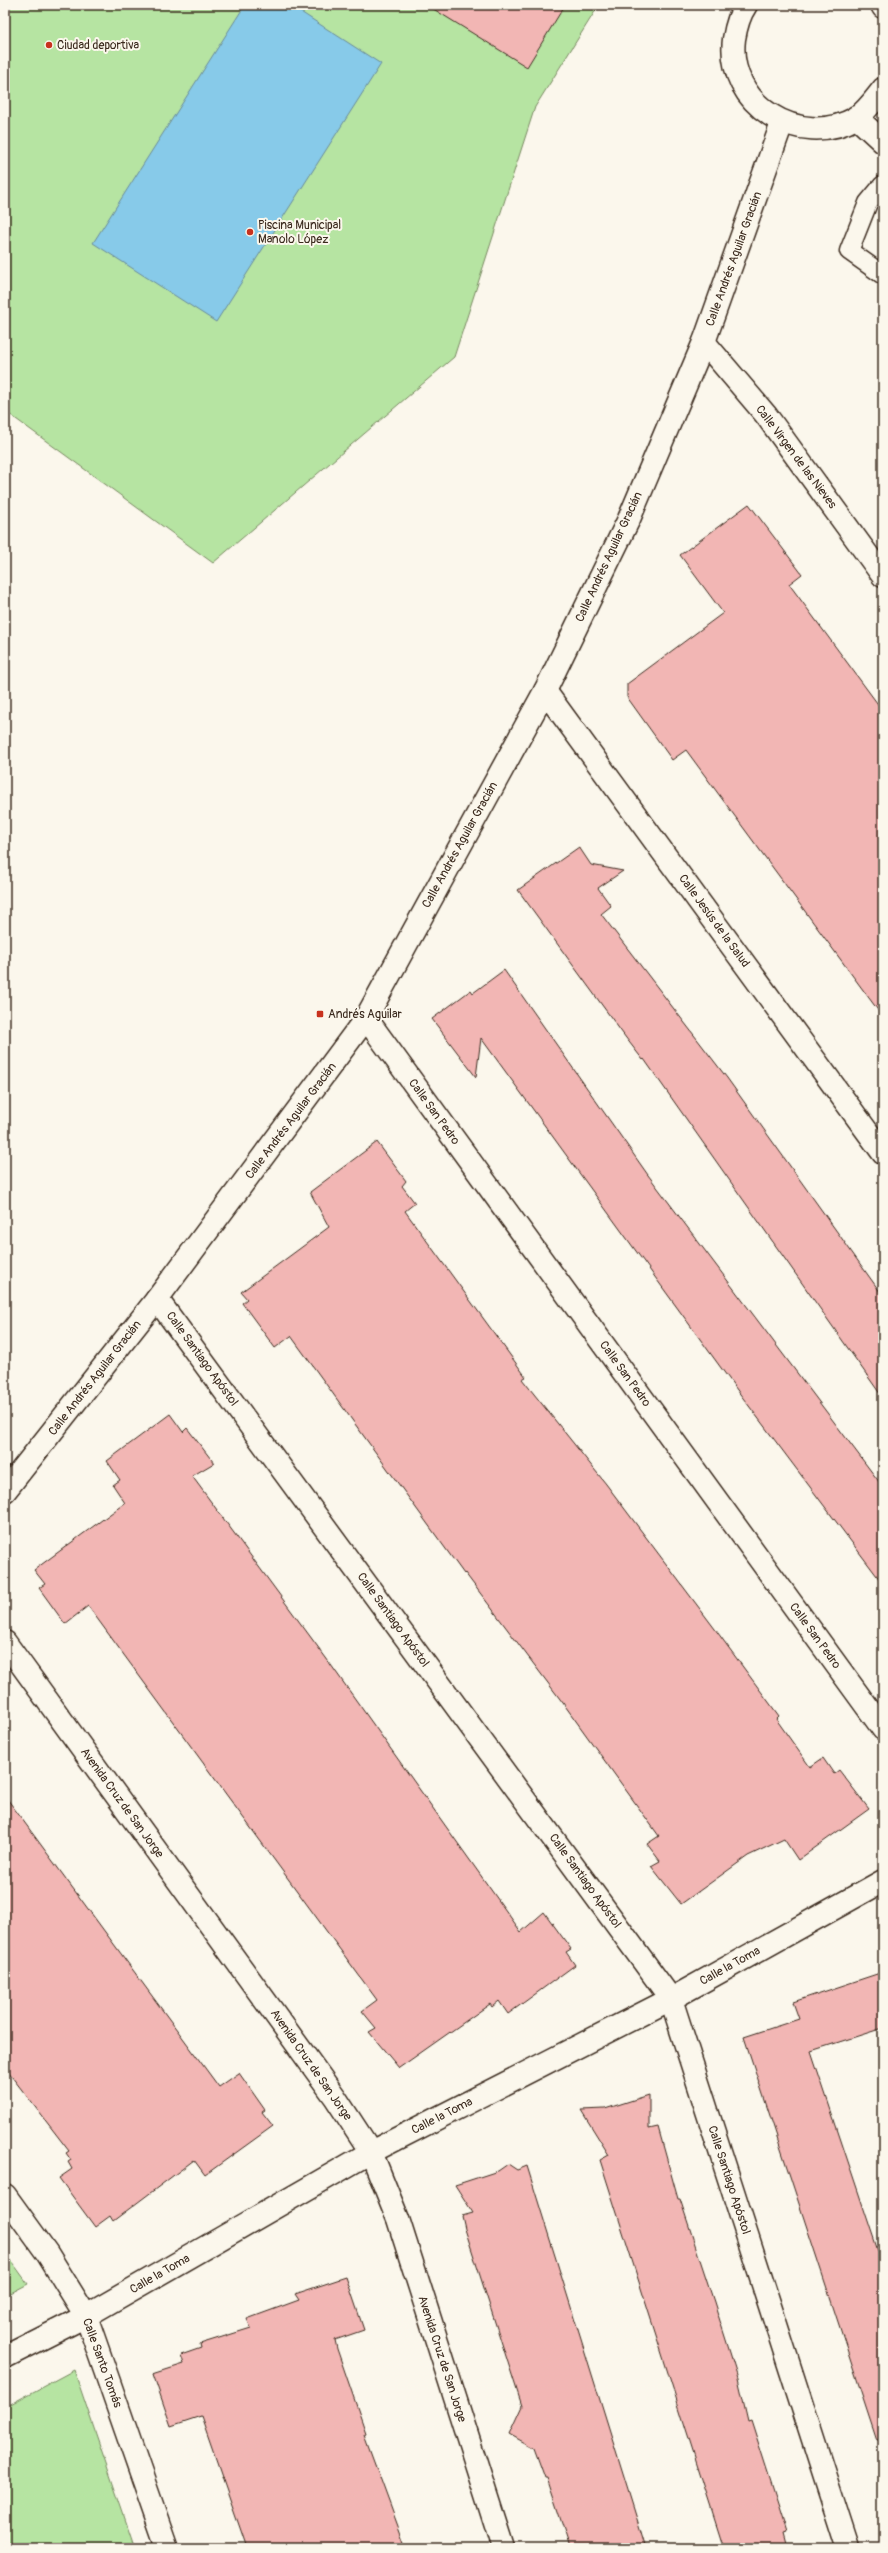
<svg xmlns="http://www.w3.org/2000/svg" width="888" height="2553" viewBox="0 0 888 2553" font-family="Pangolin,sans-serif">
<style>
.green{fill:#b6e4a2;stroke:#788760}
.water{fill:#87cae9;stroke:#698a98}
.building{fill:#f2b6b4;stroke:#3b2a1e}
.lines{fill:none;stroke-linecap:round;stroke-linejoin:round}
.lane-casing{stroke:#3b2a1e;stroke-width:21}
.street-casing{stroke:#3b2a1e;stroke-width:25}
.secondary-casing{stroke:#3b2a1e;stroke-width:25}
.lane{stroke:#fbf7ec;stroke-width:18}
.street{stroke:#fbf7ec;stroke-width:22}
.secondary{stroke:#fbf7ec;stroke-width:22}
.poi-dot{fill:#c8321e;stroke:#fbf7ec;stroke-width:1.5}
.labels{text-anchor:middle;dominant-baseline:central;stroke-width:4;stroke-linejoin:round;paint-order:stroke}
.poi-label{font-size:12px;fill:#3b2a1e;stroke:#fbf7ec;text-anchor:start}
.street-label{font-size:12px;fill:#3b2a1e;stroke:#fbf7ec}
</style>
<rect width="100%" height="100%" fill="#fbf7ec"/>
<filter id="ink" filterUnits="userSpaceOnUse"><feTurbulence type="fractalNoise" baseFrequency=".025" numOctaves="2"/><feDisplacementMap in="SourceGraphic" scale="8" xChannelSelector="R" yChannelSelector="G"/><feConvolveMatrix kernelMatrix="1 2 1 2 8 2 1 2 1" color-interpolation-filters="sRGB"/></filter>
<g filter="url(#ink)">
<path class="green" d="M 5,5 L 599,5 L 535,107 L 454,357 L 213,563 L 5,411 Z
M 5,2252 L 28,2284 L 5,2296 Z
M 74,2370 L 135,2548 L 5,2548 L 5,2407 Z"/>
<path class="water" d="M 245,5 L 290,5 L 381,64 L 216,322 L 93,243 Z"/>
<path class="building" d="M 427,5 L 565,5 L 527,67 Z
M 749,504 L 802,574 L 789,584 L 883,711 L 883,1017 L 686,750 L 672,760 L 627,697 L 627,684 L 723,613 L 680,555 Z
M 579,847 L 591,865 L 623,871 L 598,888 L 611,906 L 601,914 L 727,1078 L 883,1296 L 883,1398 L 644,1059 L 643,1060 L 626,1038 L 518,890 Z
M 504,970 L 648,1175 L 883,1487 L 883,1584 L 740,1394 L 481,1038 L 476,1077 L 432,1019 L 471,990 L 473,993 Z
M 377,1142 L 406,1181 L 402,1186 L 415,1203 L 405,1211 L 526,1377 L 522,1379 L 606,1484 L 715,1629 L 779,1716 L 776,1719 L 810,1767 L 823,1758 L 834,1774 L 839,1770 L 869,1809 L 798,1860 L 784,1839 L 748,1856 L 681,1904 L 651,1866 L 660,1861 L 647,1844 L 659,1836 L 563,1703 L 465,1573 L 464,1574 L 291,1336 L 275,1348 L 242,1303 L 247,1299 L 241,1292 L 329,1227 L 310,1192 Z
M 170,1414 L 183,1432 L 187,1428 L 214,1463 L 192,1476 L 326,1658 L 521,1932 L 544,1912 L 571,1949 L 566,1952 L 575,1965 L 508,2014 L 499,2001 L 492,2007 L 490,2004 L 399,2068 L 369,2032 L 376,2028 L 362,2011 L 377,2000 L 88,1606 L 65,1624 L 39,1588 L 45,1584 L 34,1570 L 125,1503 L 113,1485 L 120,1480 L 107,1461 Z
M 5,1796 L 219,2087 L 239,2073 L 265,2110 L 262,2112 L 273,2126 L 205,2175 L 194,2160 L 113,2221 L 110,2216 L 95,2227 L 59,2178 L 72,2169 L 68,2162 L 71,2160 L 66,2153 L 69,2151 L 5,2068 Z
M 883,1972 L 883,2028 L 811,2051 L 883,2266 L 883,2439 L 877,2440 L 744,2037 L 799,2019 L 793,2002 Z
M 649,2095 L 649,2129 L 658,2127 L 678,2199 L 680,2199 L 714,2302 L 738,2378 L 748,2421 L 751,2420 L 787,2532 L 784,2533 L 788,2548 L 724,2548 L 600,2160 L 609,2155 L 581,2110 L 605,2109 Z
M 508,2164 L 517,2170 L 527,2166 L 646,2548 L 570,2548 L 547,2478 L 545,2478 L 534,2448 L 509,2434 L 522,2406 L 465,2229 L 462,2216 L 473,2213 L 455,2185 L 498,2171 Z
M 346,2277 L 364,2330 L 335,2340 L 337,2349 L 366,2433 L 364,2434 L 406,2548 L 247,2548 L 201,2416 L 171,2426 L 153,2374 L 184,2364 L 181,2355 L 201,2348 L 200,2344 L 251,2328 L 247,2319 L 299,2300 L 295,2294 Z"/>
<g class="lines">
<g class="lane-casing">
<path id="lane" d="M 883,185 L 868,203 L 849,251 L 883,275"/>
</g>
<g class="street-casing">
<path id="street" d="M 704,342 L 766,415 L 883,576
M 545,691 L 883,1153
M 366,1018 L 883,1729
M 157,1299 L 671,1999 L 848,2548
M 5,1642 L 335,2097 L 371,2152 L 398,2219 L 503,2548
M 5,2195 L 47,2253 L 86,2316 L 167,2548"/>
</g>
<g class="secondary-casing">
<path id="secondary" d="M 746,5 C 739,15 736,27 734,39 C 726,104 799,150 856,118 C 867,111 875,99 883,89
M 882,5 L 883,7
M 856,117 L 883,142
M 5,1491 L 157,1299 L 366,1018 L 545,691 L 629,519 L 704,342 L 782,123
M 5,2357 L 86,2316 L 371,2152 L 671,1999 L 883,1881"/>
</g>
<use href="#lane" class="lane"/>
<use href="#street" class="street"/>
<use href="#secondary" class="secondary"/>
</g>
</g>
<g class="poi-dot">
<circle cx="49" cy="45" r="4"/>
<circle cx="250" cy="232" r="4"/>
<rect x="316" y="1010" width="8" height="8" rx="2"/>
</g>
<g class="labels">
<g class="poi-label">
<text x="57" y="45">Ciudad deportiva</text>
<text x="258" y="225">Piscina Municipal<tspan x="258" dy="14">Manolo López</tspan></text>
<text x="328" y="1014">Andrés Aguilar</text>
</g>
<g class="street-label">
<text transform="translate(734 259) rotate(-70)">Calle Andrés Aguilar Gracián</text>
<text transform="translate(796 457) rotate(53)">Calle Virgen de las Nieves</text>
<text transform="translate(609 557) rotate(-65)">Calle Andrés Aguilar Gracián</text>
<text transform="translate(460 845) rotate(-61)">Calle Andrés Aguilar Gracián</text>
<text transform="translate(714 921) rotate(54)">Calle Jesús de la Salud</text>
<text transform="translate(434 1112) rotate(54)">Calle San Pedro</text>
<text transform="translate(291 1121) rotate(-53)">Calle Andrés Aguilar Gracián</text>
<text transform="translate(202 1359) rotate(54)">Calle Santiago Apóstol</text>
<text transform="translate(625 1374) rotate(54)">Calle San Pedro</text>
<text transform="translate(95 1378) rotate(-52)">Calle Andrés Aguilar Gracián</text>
<text transform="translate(393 1620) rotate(54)">Calle Santiago Apóstol</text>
<text transform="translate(815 1636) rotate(54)">Calle San Pedro</text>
<text transform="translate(122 1803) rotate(54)">Avenida Cruz de San Jorge</text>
<text transform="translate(585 1881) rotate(54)">Calle Santiago Apóstol</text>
<text transform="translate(730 1966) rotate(-29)">Calle la Toma</text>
<text transform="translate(311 2065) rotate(55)">Avenida Cruz de San Jorge</text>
<text transform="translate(442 2116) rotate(-27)">Calle la Toma</text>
<text transform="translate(729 2180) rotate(72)">Calle Santiago Apóstol</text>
<text transform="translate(160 2274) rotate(-30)">Calle la Toma</text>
<text transform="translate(442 2359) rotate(72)">Avenida Cruz de San Jorge</text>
<text transform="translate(102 2363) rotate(70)">Calle Santo Tomás</text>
</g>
</g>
<rect width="888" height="2553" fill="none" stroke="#fbf7ec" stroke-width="20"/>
<rect x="10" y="10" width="868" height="2533" fill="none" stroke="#3b2a1e" stroke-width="1.5" filter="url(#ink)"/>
</svg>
